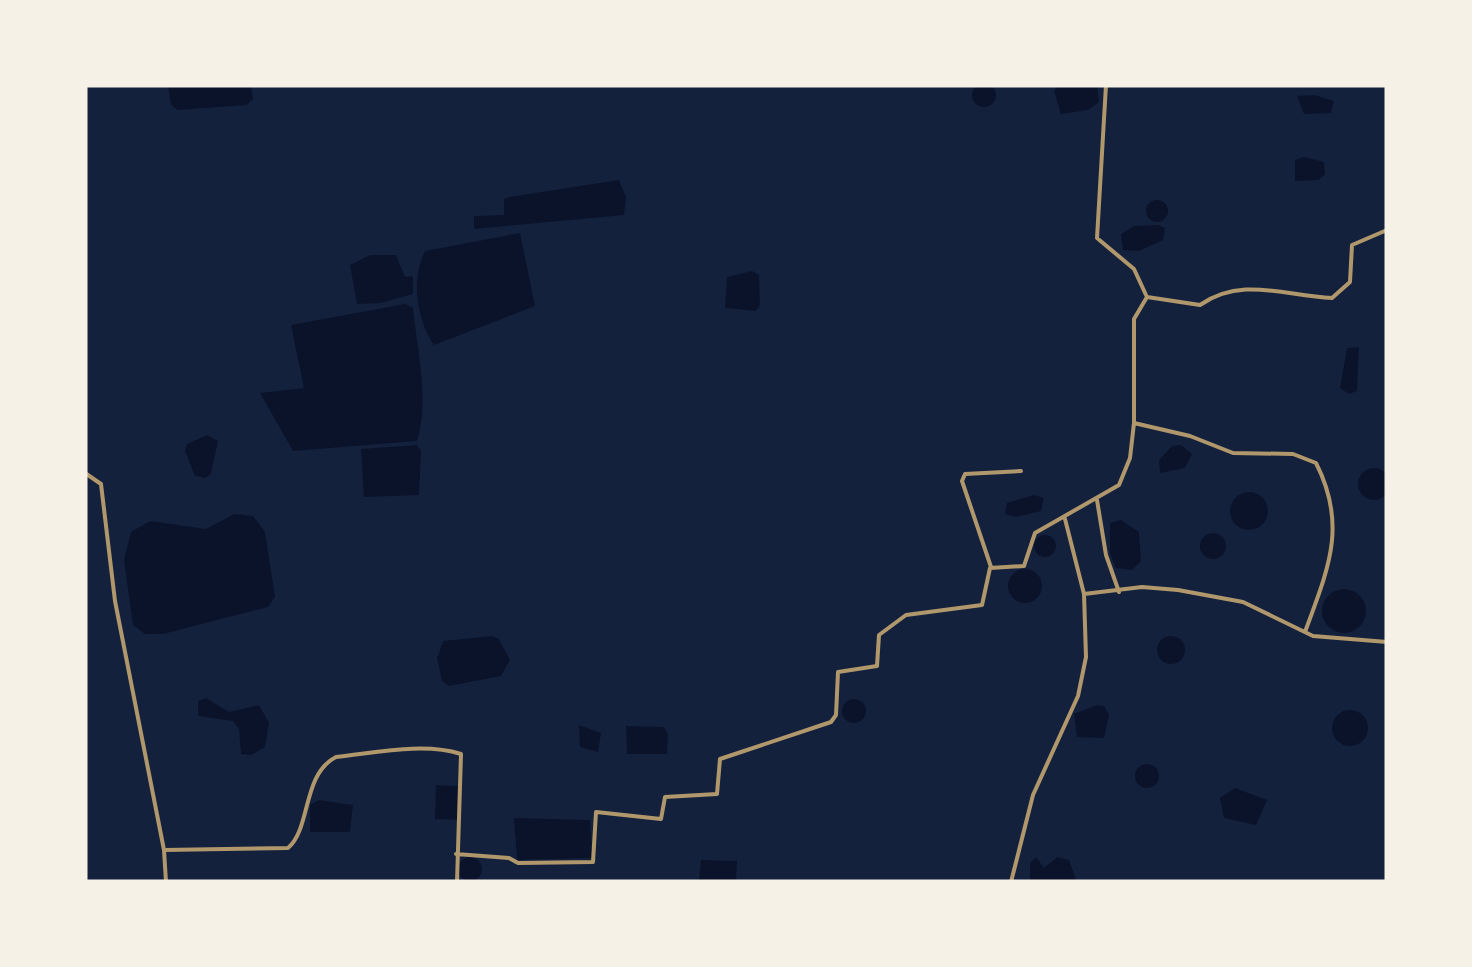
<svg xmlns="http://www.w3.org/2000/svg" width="1472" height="967" viewBox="0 0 1472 967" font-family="Ubuntu,sans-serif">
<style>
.water{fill:#0b132b}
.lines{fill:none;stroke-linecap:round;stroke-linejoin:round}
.minor{stroke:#b1986c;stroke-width:4}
</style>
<rect width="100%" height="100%" fill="#14213d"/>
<path class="water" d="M972 95a12 12 0 1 1 24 0a12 12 0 1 1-24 0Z
M 168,85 L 251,85 L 253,99 L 247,105 L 178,110 L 171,105 Z
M 1059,85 L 1097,85 L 1099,102 L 1088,110 L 1061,114 L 1054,91 Z
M 1315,95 L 1334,101 L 1331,113 L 1304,114 L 1297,96 Z
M 1304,157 L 1324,162 L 1325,174 L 1319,180 L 1295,181 L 1295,160 Z
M 619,180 L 626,197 L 624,215 L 474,229 L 474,216 L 504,215 L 504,199 L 509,197 Z
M1146 211a11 11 0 1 1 22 0a11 11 0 1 1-22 0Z
M 1158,225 L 1165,228 L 1163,240 L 1139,251 L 1123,250 L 1121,234 L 1134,226 Z
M 520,233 L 535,306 L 434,345 C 416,319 411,279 425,251 Z
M 370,255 L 396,255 L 405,277 L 413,276 L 413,294 L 381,303 L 357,304 L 350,265 Z
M 752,271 L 759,275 L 760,305 L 756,311 L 725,308 L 727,277 Z
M 405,304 L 413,308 C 417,350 430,400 417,441 L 293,451 L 260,393 L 304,388 L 291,325 Z
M 1359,347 L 1357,391 L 1349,394 L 1340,388 L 1347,348 Z
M 207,435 L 218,441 L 211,474 L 205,478 L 195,476 L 185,451 L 187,444 Z
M 417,445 L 421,451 L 419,495 L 364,497 L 361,449 Z
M 1181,445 L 1192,454 L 1185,468 L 1160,473 L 1159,460 L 1172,446 Z
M1358 484a16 16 0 1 1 32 0a16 16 0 1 1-32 0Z
M1230 511a19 19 0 1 1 38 0a19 19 0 1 1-38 0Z
M 1034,495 L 1044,498 L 1041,511 L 1016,517 L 1005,514 L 1007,503 Z
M 234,514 L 253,516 L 265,532 L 275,597 L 268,607 L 163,634 L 145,634 L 133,625 L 124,560 L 131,532 L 150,521 L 206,529 Z
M 1121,520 L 1139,532 L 1141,561 L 1132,570 L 1116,568 L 1110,553 L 1110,523 Z
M1200 546a13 13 0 1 1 26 0a13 13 0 1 1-26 0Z
M1034 546a11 11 0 1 1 22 0a11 11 0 1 1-22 0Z
M1008 586a17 17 0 1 1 34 0a17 17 0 1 1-34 0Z
M1322 611a22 22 0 1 1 44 0a22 22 0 1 1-44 0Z
M 492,636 L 499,639 L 510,660 L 501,676 L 449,686 L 442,681 L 437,658 L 443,641 Z
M1157 650a14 14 0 1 1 28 0a14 14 0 1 1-28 0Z
M 206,698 L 229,712 L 259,705 L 269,723 L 265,747 L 251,755 L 241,754 L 239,729 L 233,721 L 198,716 L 198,701 Z
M842 711a12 12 0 1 1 24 0a12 12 0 1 1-24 0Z
M 1097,705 L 1104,706 L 1109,715 L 1104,738 L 1077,737 L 1074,714 Z
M1332 728a18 18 0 1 1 36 0a18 18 0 1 1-36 0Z
M 579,725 L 601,733 L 598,752 L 580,747 Z
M 626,726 L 664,727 L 668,734 L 667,754 L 627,754 Z
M1135 776a12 12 0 1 1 24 0a12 12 0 1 1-24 0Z
M 436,785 L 459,786 L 458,820 L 435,819 Z
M 1235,788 L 1267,800 L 1256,825 L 1224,818 L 1220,798 Z
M 319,800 L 353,805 L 350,832 L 310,832 L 310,805 Z
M 514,818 L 590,820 L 592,858 L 517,860 Z
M 1036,857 L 1044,868 L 1057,857 L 1069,860 L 1077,882 L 1030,882 L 1030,863 Z
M458 869a12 12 0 1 1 24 0a12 12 0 1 1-24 0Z
M 701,860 L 737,861 L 736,882 L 699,882 Z"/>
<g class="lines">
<path class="minor" d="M 1106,85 L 1097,238 L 1134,269 L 1146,295
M 1134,423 L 1190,436 L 1233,453 L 1293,454 L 1316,463 C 1348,526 1328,569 1305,632
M 85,473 L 101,484 L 115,601 L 164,850 L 166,882
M 1097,500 L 1106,555 L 1119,592
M 991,567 L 962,481 L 965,474 L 1021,471
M 1084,594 L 1142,587 L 1178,590 L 1243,602 L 1313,636 L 1387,642
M 164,850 L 288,848 C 311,829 302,774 336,757 C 375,753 423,742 461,754 L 457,882
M 456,854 L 509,858 L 518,863 L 593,862 L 596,812 L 661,819 L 665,797 L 717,794 L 720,759 L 831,722 L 836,715 L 838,672 L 877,666 L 879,635 L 906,615 L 982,605 L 990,568 L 1024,566 L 1035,533 L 1119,485 L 1130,458 L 1134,423 L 1134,319 L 1147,297 L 1200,305 C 1242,276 1284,296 1332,298 L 1350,282 L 1352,245 L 1387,230
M 1011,882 L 1033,795 L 1078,696 L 1086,657 L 1084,594 L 1065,519"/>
</g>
<rect width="1472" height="967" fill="none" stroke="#f6f1e7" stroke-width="175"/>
</svg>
